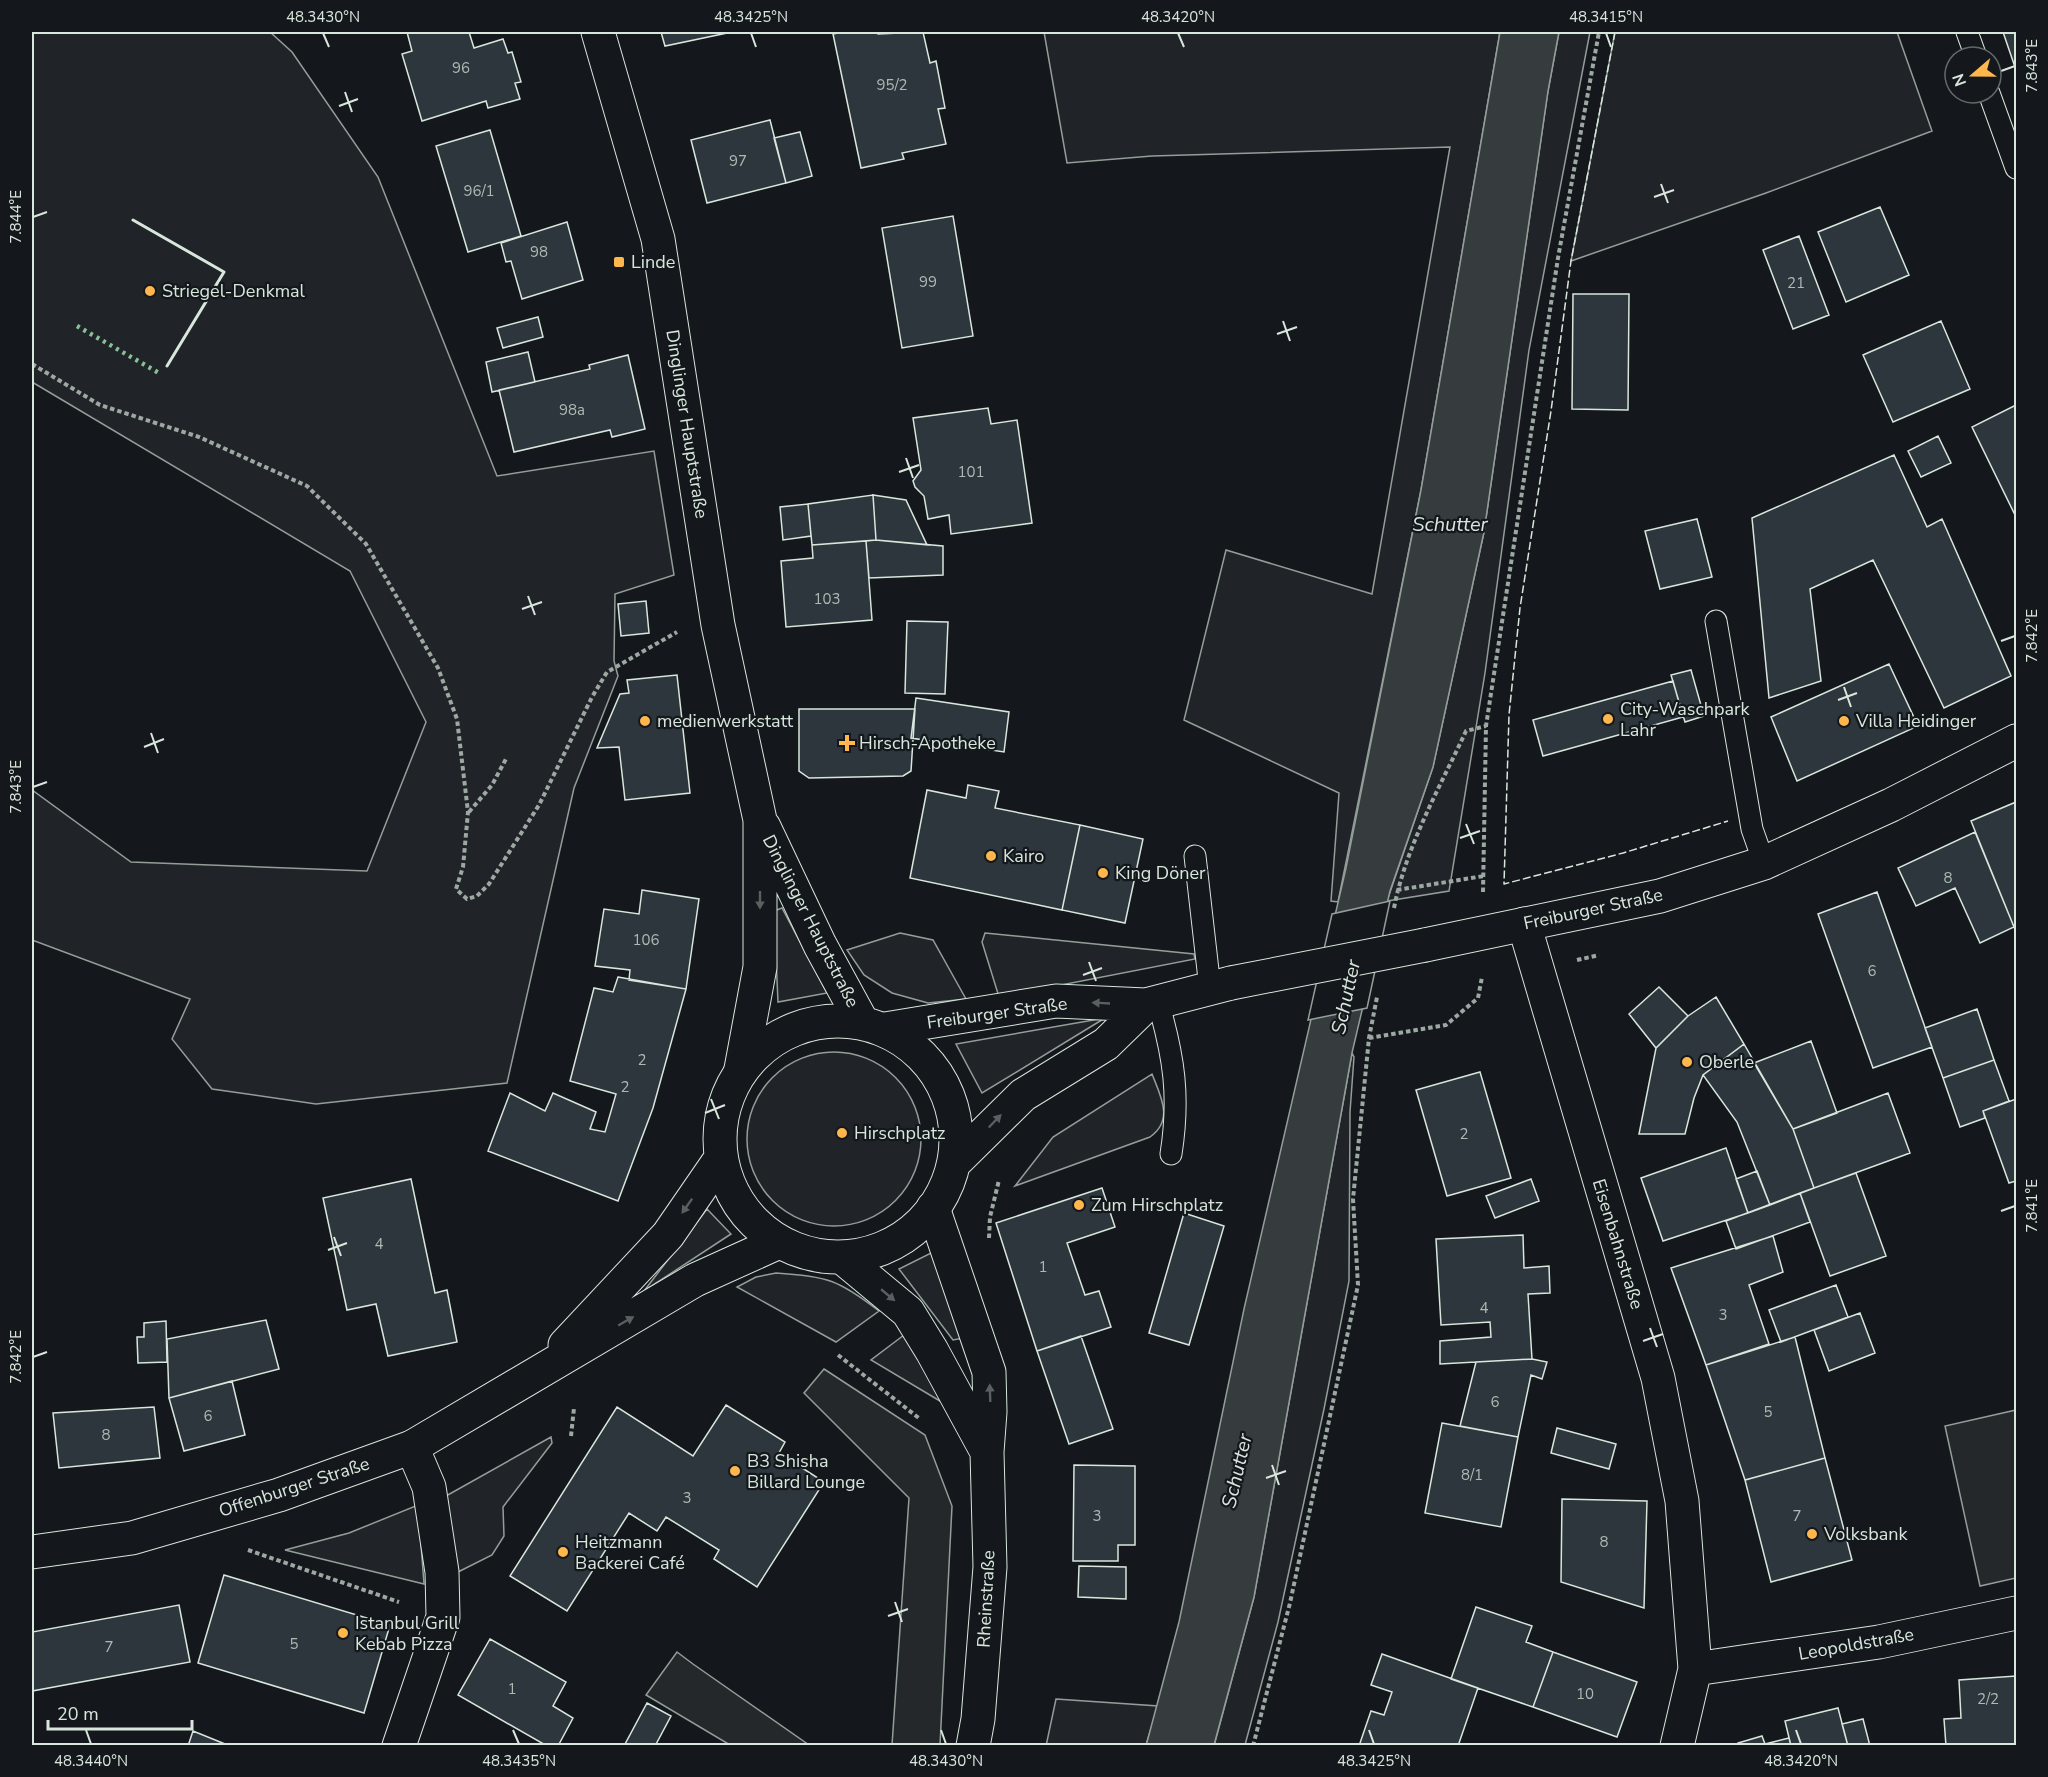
<svg xmlns="http://www.w3.org/2000/svg" width="2048" height="1777" viewBox="0 0 2048 1777" font-family="'Nunito Sans',sans-serif">
<style>
.green{fill:#202428;stroke:#939e99;stroke-width:1.5}
.parking{fill:#24282b;stroke:#939e99;stroke-width:1.5}
.water{fill:#363b3e;stroke:#939e99;stroke-width:1.5}
.pier{fill:#14181c;stroke:#939e99;stroke-width:1.5}
.building{fill:#2c363c;stroke:#d8e6dc;stroke-width:1.5}
.lines{fill:none;stroke-linecap:round;stroke-linejoin:round}
.lane-casing{stroke:#d8e6dc;stroke-width:23}
.street-casing{stroke:#d8e6dc;stroke-width:35}
.secondary-casing{stroke:#d8e6dc;stroke-width:35}
.primary-casing{stroke:#d8e6dc;stroke-width:35}
.path{stroke:#9da8a2;stroke-width:4;stroke-dasharray:4.5 3;stroke-linecap:butt}
.lane{stroke:#14181c;stroke-width:21}
.street{stroke:#14181c;stroke-width:33}
.secondary{stroke:#14181c;stroke-width:33}
.primary{stroke:#14181c;stroke-width:33}
.primary-bridge-casing{stroke:#d8e6dc;stroke-width:35;stroke-linecap:butt}
.primary-bridge{stroke:#14181c;stroke-width:33}
.hedge{stroke:#8ac095;stroke-width:4.5;stroke-dasharray:3 4.5;stroke-linecap:butt}
.fence{stroke:#d8e6dc;stroke-width:1.5;stroke-dasharray:8 3;stroke-linecap:butt}
.wall{stroke:#d8e6dc;stroke-width:3}
.oneway{fill:#59605f}
.ticks{fill:none;stroke:#d8e6dc;stroke-width:2}
.poi-dot{fill:#ffb74d;stroke:#14181c;stroke-width:2}
.labels{text-anchor:middle;dominant-baseline:central;stroke-width:4.5;stroke-linejoin:round;paint-order:stroke}
.number-label{font-size:15px;fill:#adbab4}
.poi-label{font-size:18px;fill:#d8e6dc;stroke:#14181c;text-anchor:start}
.street-label{font-size:18px;fill:#d8e6dc;stroke:#14181c}
.water-label{font-size:20px;font-style:italic;fill:#d8e6dc;stroke:#14181c}
.neatline{fill:none;stroke:#d8e6dc;stroke-width:2}
.ticks-label{font-size:15px;text-anchor:middle;fill:#d8e6dc}
</style>
<rect width="100%" height="100%" fill="#14181c"/>
<path class="green" d="M 32,32 L 270,32 L 292,52 L 378,177 L 497,476 L 654,451 L 674,575 L 615,594 L 614,661 L 618,676 L 574,788 L 507,1083 L 316,1104 L 212,1089 L 172,1039 L 190,999 L 32,940 L 32,790 L 131,862 L 367,871 L 426,722 L 350,571 L 32,382 Z
M 1044,32 L 1500,32 L 1421,490 L 1338,902 L 1331,901 L 1339,793 L 1184,720 L 1226,550 L 1372,594 L 1450,147 L 1152,156 L 1067,163 Z
M 1559,32 L 1590,32 L 1529,350 L 1485,673 L 1449,891 L 1387,901 L 1433,767 L 1484,532 L 1548,91 Z
M 1615,32 L 1897,32 L 1932,131 L 1766,193 L 1571,261 Z
M 782,908 L 827,993 L 778,1002 L 774,911 Z
M 900,933 L 933,940 L 966,999 L 928,1003 L 892,993 L 864,975 L 847,950 Z
M 985,933 L 1194,954 L 1195,959 L 999,997 L 982,942 Z
M 1105,1018 L 982,1093 L 956,1044 Z
M747 1139a87 87 0 1 1 174 0a87 87 0 1 1-174 0Z
M 1352,1053 L 1354,1057 L 1350,1112 L 1349,1281 L 1324,1409 L 1278,1622 L 1245,1745 L 1214,1746 L 1254,1597 Z
M 1152,1074 C 1161,1097 1174,1120 1150,1137 L 1015,1186 L 1053,1137 Z
M 707,1209 L 731,1234 L 644,1291 Z
M 933,1252 L 964,1338 L 953,1340 L 899,1269 Z
M 776,1273 C 827,1276 839,1280 879,1311 L 836,1342 L 737,1287 L 756,1277 Z
M 904,1335 L 945,1404 L 871,1360 Z
M 551,1437 L 552,1443 L 503,1507 L 504,1536 L 492,1555 L 458,1572 L 446,1496 Z
M 418,1505 L 424,1584 L 285,1550 L 349,1533 Z
M 1056,1699 L 1158,1706 L 1146,1745 L 1046,1746 Z"/>
<path class="parking" d="M 824,1369 L 925,1435 L 952,1506 L 940,1745 L 892,1745 L 909,1498 L 804,1393 Z
M 2016,1410 L 2016,1578 L 1980,1586 L 1945,1426 Z
M 677,1652 L 693,1664 L 809,1745 L 730,1745 L 646,1695 Z"/>
<path class="water" d="M 1500,32 L 1559,32 L 1548,91 L 1484,532 L 1433,767 L 1390,891 L 1352,1053 L 1254,1597 L 1214,1745 L 1146,1746 L 1179,1622 L 1244,1309 L 1346,868 L 1421,490 Z"/>
<path class="pier" d="M 1390,901 L 1367,1008 L 1308,1020 L 1332,914 Z"/>
<path class="building" d="M 407,32 L 469,32 L 474,48 L 503,39 L 508,53 L 512,52 L 521,82 L 515,83 L 520,99 L 488,108 L 486,101 L 422,121 L 402,54 L 412,51 Z
M 661,32 L 732,32 L 665,46 Z
M 843,32 L 877,32 L 878,34 L 923,32 L 930,63 L 936,61 L 945,108 L 938,109 L 946,144 L 902,153 L 904,159 L 861,168 L 833,34 Z
M 2003,32 L 2016,32 L 2016,70 Z
M 770,120 L 786,183 L 707,203 L 691,140 Z
M 490,130 L 521,236 L 468,252 L 436,146 Z
M 800,132 L 812,176 L 786,183 L 774,138 Z
M 1880,207 L 1909,275 L 1846,302 L 1818,232 Z
M 953,216 L 973,336 L 902,348 L 882,228 Z
M 567,222 L 583,280 L 522,299 L 511,261 L 506,262 L 501,243 Z
M 1799,236 L 1829,315 L 1793,329 L 1763,250 Z
M 1573,294 L 1629,294 L 1628,410 L 1572,409 Z
M 538,317 L 543,337 L 503,348 L 497,328 Z
M 1941,321 L 1970,389 L 1893,422 L 1863,355 Z
M 528,352 L 535,382 L 492,392 L 486,362 Z
M 628,355 L 645,429 L 612,437 L 610,430 L 514,452 L 499,390 L 590,369 L 589,365 Z
M 2016,405 L 2016,517 L 1972,427 Z
M 988,408 L 991,424 L 1017,420 L 1032,523 L 951,534 L 949,515 L 928,519 L 924,496 L 915,487 L 913,481 L 921,470 L 913,418 Z
M 1938,436 L 1951,463 L 1921,477 L 1908,451 Z
M 1894,455 L 1927,527 L 1942,519 L 2011,676 L 1944,708 L 1873,560 L 1810,589 L 1821,681 L 1769,698 L 1752,518 Z
M 873,495 L 906,500 L 927,545 L 876,540 Z
M 873,495 L 876,540 L 812,545 L 808,504 Z
M 808,504 L 811,536 L 783,540 L 780,507 Z
M 1697,519 L 1712,577 L 1660,589 L 1645,531 Z
M 876,540 L 943,546 L 943,575 L 869,578 L 866,541 Z
M 866,541 L 872,620 L 786,627 L 781,561 L 813,558 L 812,545 Z
M 646,601 L 649,633 L 621,636 L 618,604 Z
M 907,621 L 948,622 L 945,694 L 905,693 Z
M 1889,664 L 1918,726 L 1797,781 L 1771,717 Z
M 1691,670 L 1704,716 L 1685,722 L 1671,675 Z
M 677,675 L 690,793 L 625,800 L 619,747 L 597,748 L 620,694 L 629,693 L 627,680 Z
M 1673,681 L 1683,717 L 1543,756 L 1533,720 Z
M 916,698 L 1009,712 L 1004,752 L 911,738 Z
M 799,709 L 915,709 L 911,771 L 903,776 L 809,778 L 799,771 Z
M 968,785 L 999,791 L 995,808 L 1080,825 L 1062,910 L 910,878 L 927,790 L 966,798 Z
M 2016,802 L 2016,932 L 1971,821 Z
M 1080,825 L 1143,839 L 1125,923 L 1062,910 Z
M 1975,832 L 2014,927 L 1980,943 L 1955,888 L 1916,906 L 1898,868 Z
M 642,890 L 699,899 L 686,989 L 629,980 L 630,970 L 595,966 L 604,909 L 639,914 Z
M 1877,892 L 1932,1047 L 1873,1068 L 1818,914 Z
M 618,977 L 686,989 L 653,1108 L 618,1201 L 488,1151 L 510,1093 L 545,1111 L 553,1093 L 596,1112 L 590,1129 L 605,1132 L 616,1094 L 570,1081 L 594,988 L 613,992 Z
M 1659,987 L 1688,1016 L 1656,1048 L 1629,1014 Z
M 1716,997 L 1744,1044 L 1703,1075 L 1694,1098 L 1685,1134 L 1639,1134 L 1656,1048 L 1688,1016 Z
M 1977,1009 L 1994,1060 L 1943,1078 L 1925,1028 Z
M 1811,1041 L 1837,1113 L 1793,1129 L 1754,1063 Z
M 1744,1044 L 1793,1129 L 1814,1188 L 1770,1205 L 1737,1122 L 1703,1075 Z
M 1994,1060 L 2009,1101 L 1983,1111 L 1985,1118 L 1960,1127 L 1943,1078 Z
M 1480,1072 L 1511,1178 L 1447,1196 L 1416,1090 Z
M 1888,1093 L 1910,1153 L 1814,1188 L 1793,1129 Z
M 2016,1099 L 2016,1181 L 2009,1183 L 1983,1111 Z
M 1726,1148 L 1748,1213 L 1663,1241 L 1641,1178 Z
M 1757,1171 L 1770,1205 L 1748,1213 L 1736,1179 Z
M 1856,1173 L 1886,1256 L 1830,1276 L 1800,1193 Z
M 411,1179 L 435,1293 L 447,1290 L 457,1342 L 388,1356 L 376,1304 L 347,1310 L 323,1198 Z
M 1531,1179 L 1539,1201 L 1495,1218 L 1486,1196 Z
M 1102,1188 L 1115,1227 L 1067,1243 L 1085,1295 L 1099,1291 L 1111,1327 L 1037,1351 L 996,1223 Z
M 1800,1193 L 1810,1222 L 1736,1249 L 1726,1221 Z
M 1184,1213 L 1224,1226 L 1189,1345 L 1149,1333 Z
M 1523,1235 L 1524,1268 L 1549,1266 L 1550,1293 L 1528,1294 L 1532,1359 L 1440,1364 L 1440,1341 L 1491,1337 L 1490,1322 L 1441,1325 L 1436,1239 Z
M 1773,1236 L 1783,1272 L 1749,1285 L 1769,1344 L 1706,1365 L 1671,1268 Z
M 1836,1285 L 1848,1317 L 1781,1342 L 1769,1310 Z
M 1860,1313 L 1875,1353 L 1829,1371 L 1814,1330 Z
M 266,1320 L 279,1369 L 169,1398 L 167,1339 Z
M 166,1321 L 167,1362 L 138,1363 L 137,1337 L 144,1337 L 144,1323 Z
M 1081,1336 L 1113,1429 L 1069,1444 L 1037,1351 Z
M 1795,1337 L 1825,1458 L 1745,1480 L 1706,1365 Z
M 1532,1359 L 1547,1362 L 1542,1379 L 1531,1375 L 1518,1437 L 1460,1426 L 1476,1362 Z
M 232,1381 L 245,1435 L 184,1451 L 169,1398 Z
M 726,1405 L 785,1442 L 779,1453 L 824,1482 L 757,1587 L 714,1559 L 719,1550 L 666,1517 L 657,1531 L 629,1513 L 567,1611 L 510,1576 L 617,1407 L 693,1456 Z
M 154,1407 L 160,1458 L 59,1468 L 53,1413 Z
M 1442,1423 L 1518,1437 L 1501,1527 L 1425,1513 Z
M 1557,1428 L 1616,1444 L 1609,1469 L 1551,1453 Z
M 1825,1458 L 1852,1560 L 1771,1582 L 1745,1480 Z
M 1074,1465 L 1135,1466 L 1135,1545 L 1118,1545 L 1118,1561 L 1073,1561 Z
M 1562,1499 L 1647,1501 L 1644,1608 L 1561,1582 Z
M 1079,1566 L 1126,1567 L 1126,1599 L 1078,1597 Z
M 224,1575 L 390,1625 L 364,1713 L 198,1663 Z
M 179,1605 L 190,1662 L 32,1691 L 32,1632 Z
M 1476,1607 L 1532,1626 L 1526,1642 L 1553,1652 L 1533,1707 L 1451,1679 Z
M 490,1639 L 566,1682 L 553,1706 L 573,1718 L 558,1746 L 547,1746 L 458,1695 Z
M 1553,1652 L 1637,1682 L 1617,1737 L 1533,1707 Z
M 1382,1654 L 1478,1688 L 1458,1746 L 1359,1746 L 1371,1711 L 1384,1715 L 1392,1692 L 1371,1685 Z
M 2016,1676 L 2016,1746 L 1946,1746 L 1944,1719 L 1961,1718 L 1959,1680 Z
M 647,1703 L 671,1716 L 655,1746 L 624,1746 Z
M 1838,1708 L 1848,1746 L 1791,1746 L 1785,1721 Z
M 1863,1719 L 1870,1746 L 1848,1746 L 1842,1724 Z
M 193,1731 L 230,1746 L 188,1746 Z
M 1762,1736 L 1765,1744 L 1789,1738 L 1791,1746 L 1739,1746 L 1738,1743 Z"/>
<g class="lines">
<g class="lane-casing">
<path id="lane" d="M 1967,32 L 1976,57
M 1989,93 L 2016,168
M 1716,621 L 1752,829 L 1764,863
M 1195,856 L 1210,988
M 1158,1002 C 1174,1057 1180,1097 1171,1154"/>
</g>
<g class="street-casing">
<path id="street" d="M 1524,924 L 1658,1378 L 1682,1501 L 1695,1669 L 1677,1746
M 1695,1669 L 1879,1642 L 2016,1613
M 399,1746 L 443,1617 L 442,1572 L 429,1487 L 412,1447"/>
</g>
<g class="secondary-casing">
<path id="secondary" d="M 598,32 L 658,239 L 718,625 L 760,820 L 760,967 L 741,1069
M 764,827 L 820,945 L 862,1022
M 933,1208 L 989,1372 L 990,1412 L 987,1452 L 990,1567 L 978,1719 L 973,1746
M 843,1258 L 908,1312 L 932,1351 L 987,1452"/>
</g>
<g class="primary-casing">
<path id="primary" d="M 1425,945 L 1660,896 L 1764,863 L 1891,805 L 2016,741
M720 1139a118 118 0 1 1 236 0a118 118 0 1 1-236 0Z
M 885,1029 L 1056,1001 L 1146,1005 L 1231,983
M 954,1163 L 1023,1095 L 1106,1044 L 1146,1005
M 565,1345 L 668,1235 L 721,1158
M 32,1552 L 132,1538 L 279,1495 L 412,1447 L 695,1280 L 779,1242"/>
</g>
<path class="path" d="M 32,364 L 100,405 L 199,437 L 307,486 L 366,544 L 438,668 L 457,719 L 468,812 L 463,867 L 456,889 L 467,899 L 477,896 L 489,884 L 539,805 L 592,697 L 607,672 L 677,632
M 469,812 L 492,785 L 507,757
M 1397,890 L 1484,876
M 1483,892 L 1486,726 L 1558,258 L 1599,32
M 1394,908 C 1406,846 1440,787 1466,731 L 1486,726
M 1577,960 L 1599,955
M 1369,1038 L 1446,1025 L 1478,998 L 1482,977
M 989,1238 L 990,1217 L 999,1180
M 838,1355 L 920,1419
M 571,1436 L 574,1408
M 248,1550 L 399,1602
M 1253,1746 L 1290,1603 L 1358,1285 L 1353,1199 L 1369,1038 L 1377,997"/>
<use href="#lane" class="lane"/>
<use href="#street" class="street"/>
<use href="#secondary" class="secondary"/>
<use href="#primary" class="primary"/>
<g class="primary-bridge-casing">
<path id="primary-bridge" d="M 1231,983 L 1425,945"/>
</g>
<use href="#primary-bridge" class="primary-bridge"/>
<path class="hedge" d="M 77,326 L 159,373"/>
<path class="fence" d="M 1615,32 L 1571,261 L 1551,411 L 1520,608 L 1509,715 L 1504,884 L 1623,853 L 1728,821"/>
<path class="wall" d="M 133,220 L 224,272 L 167,366"/>
</g>
<defs><path id="oneway-solid" d="M-6-.8H1V-3.2L6.5 0L1 3.2V.8H-6Z" transform="scale(1.5)"/></defs>
<g class="oneway">
<use href="#oneway-solid" transform="translate(760 900) rotate(90)"/>
<use href="#oneway-solid" transform="translate(1101 1003) rotate(-177)"/>
<use href="#oneway-solid" transform="translate(995 1121) rotate(-46)"/>
<use href="#oneway-solid" transform="translate(687 1206) rotate(125)"/>
<use href="#oneway-solid" transform="translate(888 1295) rotate(40)"/>
<use href="#oneway-solid" transform="translate(626 1321) rotate(-30)"/>
<use href="#oneway-solid" transform="translate(990 1393) rotate(-92)"/>
</g>
<path class="ticks" d="M 323,33 L 329,47M 751,33 L 756,47M 1178,33 L 1184,47M 1606,33 L 1611,47M 2001,71 L 2015,66M 345,92 L 352,112M 339,106 L 358,99M 1661,184 L 1668,203M 1654,197 L 1674,190M 33,217 L 47,212M 1283,321 L 1290,341M 1277,334 L 1297,327M 906,458 L 913,478M 899,472 L 919,465M 528,596 L 535,615M 522,609 L 542,602M 2001,641 L 2015,636M 1844,687 L 1851,707M 1838,700 L 1857,693M 151,733 L 158,753M 144,747 L 164,739M 33,787 L 47,782M 1466,824 L 1474,844M 1460,838 L 1480,831M 1089,962 L 1096,981M 1083,975 L 1102,968M 711,1099 L 719,1119M 705,1113 L 725,1105M 2001,1211 L 2015,1206M 334,1237 L 341,1256M 328,1250 L 347,1243M 1650,1328 L 1657,1347M 1643,1341 L 1663,1334M 33,1357 L 47,1352M 1272,1465 L 1279,1485M 1266,1478 L 1286,1471M 895,1602 L 902,1622M 888,1616 L 908,1609M 86,1730 L 91,1744M 513,1730 L 519,1744M 941,1730 L 946,1744M 1369,1730 L 1374,1744M 1796,1730 L 1801,1744"/>
<g class="poi-dot">
<rect x="613" y="256" width="12" height="12" rx="3"/>
<circle cx="150" cy="291" r="6"/>
<circle cx="1608" cy="719" r="6"/>
<circle cx="645" cy="721" r="6"/>
<circle cx="1844" cy="721" r="6"/>
<path d="M844 734h6v6h6v6h-6v6h-6v-6h-6v-6h6z"/>
<circle cx="991" cy="856" r="6"/>
<circle cx="1103" cy="873" r="6"/>
<circle cx="1687" cy="1062" r="6"/>
<circle cx="842" cy="1133" r="6"/>
<circle cx="1079" cy="1205" r="6"/>
<circle cx="735" cy="1471" r="6"/>
<circle cx="1812" cy="1534" r="6"/>
<circle cx="563" cy="1552" r="6"/>
<circle cx="343" cy="1633" r="6"/>
</g>
<g class="labels">
<g class="number-label">
<text x="461" y="68">96</text>
<text x="892" y="85">95/2</text>
<text x="738" y="161">97</text>
<text x="479" y="191">96/1</text>
<text x="539" y="252">98</text>
<text x="928" y="282">99</text>
<text x="1796" y="283">21</text>
<text x="572" y="410">98a</text>
<text x="971" y="472">101</text>
<text x="827" y="599">103</text>
<text x="1948" y="878">8</text>
<text x="646" y="940">106</text>
<text x="1872" y="971">6</text>
<text x="642" y="1060">2</text>
<text x="625" y="1087">2</text>
<text x="1464" y="1134">2</text>
<text x="379" y="1244">4</text>
<text x="1043" y="1267">1</text>
<text x="1484" y="1308">4</text>
<text x="1723" y="1315">3</text>
<text x="1495" y="1402">6</text>
<text x="1768" y="1412">5</text>
<text x="208" y="1416">6</text>
<text x="106" y="1435">8</text>
<text x="1472" y="1475">8/1</text>
<text x="687" y="1498">3</text>
<text x="1097" y="1516">3</text>
<text x="1797" y="1516">7</text>
<text x="1604" y="1542">8</text>
<text x="294" y="1644">5</text>
<text x="109" y="1647">7</text>
<text x="512" y="1689">1</text>
<text x="1585" y="1694">10</text>
<text x="1988" y="1699">2/2</text>
</g>
<g class="poi-label">
<text x="631" y="262">Linde</text>
<text x="162" y="291">Striegel-Denkmal</text>
<text x="1620" y="709">City-Waschpark<tspan x="1620" dy="21">Lahr</tspan></text>
<text x="657" y="721">medienwerkstatt</text>
<text x="1856" y="721">Villa Heidinger</text>
<text x="859" y="743">Hirsch-Apotheke</text>
<text x="1003" y="856">Kairo</text>
<text x="1115" y="873">King Döner</text>
<text x="1699" y="1062">Oberle</text>
<text x="854" y="1133">Hirschplatz</text>
<text x="1091" y="1205">Zum Hirschplatz</text>
<text x="747" y="1461">B3 Shisha<tspan x="747" dy="21">Billard Lounge</tspan></text>
<text x="1824" y="1534">Volksbank</text>
<text x="575" y="1542">Heitzmann<tspan x="575" dy="21">Backerei Café</tspan></text>
<text x="355" y="1623">Istanbul Grill<tspan x="355" dy="21">Kebab Pizza</tspan></text>
</g>
<g class="street-label">
<text transform="translate(687 424) rotate(81)">Dinglinger Hauptstraße</text>
<text transform="translate(1593 909) rotate(-12)">Freiburger Straße</text>
<text transform="translate(811 921) rotate(63)">Dinglinger Hauptstraße</text>
<text transform="translate(997 1013) rotate(-8)">Freiburger Straße</text>
<text transform="translate(1618 1244) rotate(73)">Eisenbahnstraße</text>
<text transform="translate(294 1487) rotate(-18)">Offenburger Straße</text>
<text transform="translate(986 1599) rotate(-87)">Rheinstraße</text>
<text transform="translate(1856 1644) rotate(-10)">Leopoldstraße</text>
</g>
<g class="water-label">
<text x="1450" y="524">Schutter</text>
<text transform="translate(1346 997) rotate(-78)">Schutter</text>
<text transform="translate(1237 1471) rotate(-77)">Schutter</text>
</g>
</g>
<rect width="2048" height="1777" fill="none" stroke="#14181c" stroke-width="66"/>
<g transform="translate(1973 75) rotate(250)"><circle r="28" fill="#14181c" stroke="#626a69" stroke-width="1.5"/>
<path d="M0-4.5L10 22L0 15L-10 22Z" fill="#ffb74d"/>
<text y="-9" font-size="16" font-weight="bold" text-anchor="middle" fill="#d8e6dc">N</text>
</g>
<path d="M48 1720v9h144v-9" fill="none" stroke="#d8e6dc" stroke-width="3"/>
<text x="57" y="1720" font-size="18" fill="#d8e6dc" stroke="#14181c" stroke-width="4.5" paint-order="stroke">20 m</text>
<rect x="33" y="33" width="1982" height="1711" class="neatline"/>
<g class="ticks-label">
<text x="323" y="22">48.3430°N</text>
<text x="751" y="22">48.3425°N</text>
<text x="1178" y="22">48.3420°N</text>
<text x="1606" y="22">48.3415°N</text>
<text transform="translate(2032 66) rotate(-90)" y="5">7.843°E</text>
<text transform="translate(16 217) rotate(-90)" y="5">7.844°E</text>
<text transform="translate(2032 636) rotate(-90)" y="5">7.842°E</text>
<text transform="translate(16 787) rotate(-90)" y="5">7.843°E</text>
<text transform="translate(2032 1206) rotate(-90)" y="5">7.841°E</text>
<text transform="translate(16 1357) rotate(-90)" y="5">7.842°E</text>
<text x="91" y="1766">48.3440°N</text>
<text x="519" y="1766">48.3435°N</text>
<text x="946" y="1766">48.3430°N</text>
<text x="1374" y="1766">48.3425°N</text>
<text x="1801" y="1766">48.3420°N</text>
</g>
</svg>
